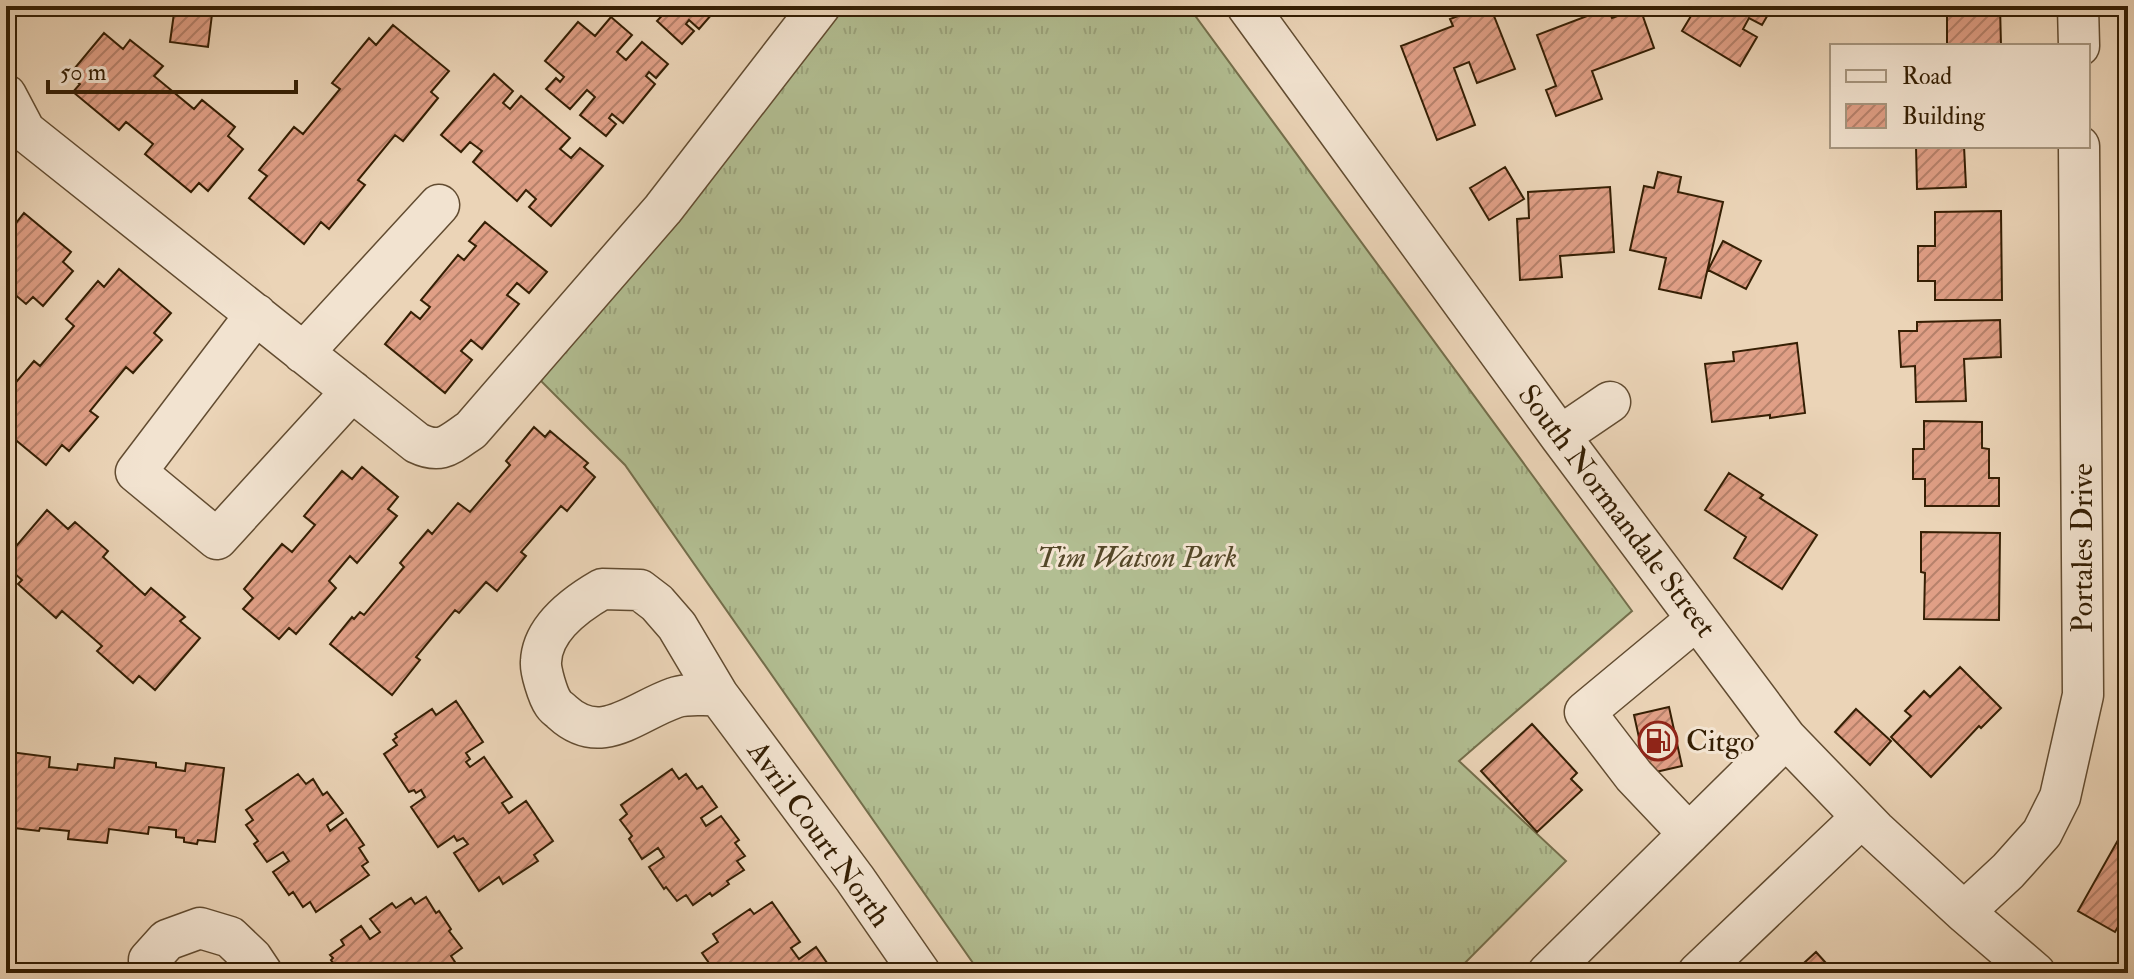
<svg xmlns="http://www.w3.org/2000/svg" width="2134" height="979" viewBox="0 0 2134 979" font-family="'IM FELL Double Pica',serif">
<style>
.grass{fill:url(#grass-tufts);stroke:#746e4b;stroke-width:2}
.building{fill:url(#building-hatch);stroke:#351f04;stroke-width:2}
.lines{fill:none;stroke-linecap:round;stroke-linejoin:round}
.minor-casing{stroke:#624c31;stroke-width:43}
.minor{stroke:#f2e3d0;stroke-width:40}
.labels{text-anchor:middle;dominant-baseline:central;stroke-width:6;stroke-linejoin:round;paint-order:stroke}
.street-label{font-size:30px;fill:#351f04;stroke:#f2e3d0}
.park-label{font-size:30px;font-style:italic;fill:#544728;stroke:#f2e3d0}
.poi-label{font-size:30px;fill:#351f04;stroke:#f2e3d0;text-anchor:start}
</style>
<defs>
<pattern id="grass-tufts" width="24" height="20" patternUnits="userSpaceOnUse" patternTransform="scale(2)"><rect width="24" height="20" fill="#b2be92"/><path d="M3 7l-1-3M5 7V3M7 7l1-3M15 17l-1-3M17 17v-4M19 17l1-3" fill="none" stroke="#9aa37c"/></pattern>
<pattern id="building-hatch" width="6" height="6" patternUnits="userSpaceOnUse" patternTransform="scale(2)"><rect width="6" height="6" fill="#e09f86"/><path d="M-1 1l2-2M0 6l6-6M5 7l2-2" fill="none" stroke="#b6816b"/></pattern>
</defs>
<rect width="100%" height="100%" fill="#ebd4b7"/>
<filter id="stains"><feTurbulence type="fractalNoise" baseFrequency=".0025" numOctaves="4"/><feColorMatrix values="0 0 0 0 .2 0 0 0 0 .09 0 0 0 0 .02 0 0 0 .5 -.17"/></filter>
<radialGradient id="worn" r=".72"><stop offset=".6" stop-color="#630" stop-opacity="0"/><stop offset="1" stop-color="#630" stop-opacity=".3"/></radialGradient>
<path class="grass" d="M 824,6 L 1188,6 L 1632,611 L 1459,761 L 1566,861 L 1455,973 L 980,973 L 625,465 L 541,381 Z"/>
<path class="building" d="M 175,6 L 213,6 L 208,47 L 170,42 Z
M 671,6 L 719,6 L 699,29 L 689,20 L 686,24 L 694,31 L 682,44 L 657,21 Z
M 1485,6 L 1490,6 L 1515,69 L 1477,83 L 1469,62 L 1454,68 L 1475,125 L 1437,140 L 1401,46 L 1453,26 L 1450,19 Z
M 1697,6 L 1773,6 L 1762,25 L 1749,18 L 1743,29 L 1757,37 L 1740,66 L 1682,31 Z
M 1947,6 L 2000,6 L 2001,46 L 1947,46 Z
M 1608,8 L 1612,18 L 1640,8 L 1654,48 L 1592,71 L 1602,99 L 1556,116 L 1546,90 L 1556,86 L 1537,35 Z
M 611,17 L 632,35 L 617,52 L 626,60 L 642,42 L 668,64 L 656,78 L 649,72 L 646,76 L 655,84 L 623,123 L 612,114 L 609,118 L 616,124 L 606,136 L 580,115 L 595,97 L 587,90 L 570,109 L 546,89 L 556,78 L 560,82 L 564,77 L 545,61 L 578,22 L 595,36 Z
M 393,25 L 449,71 L 431,92 L 438,98 L 403,141 L 395,135 L 358,180 L 365,185 L 329,229 L 321,222 L 304,244 L 249,198 L 267,176 L 259,170 L 294,127 L 303,134 L 340,89 L 332,83 L 369,38 L 376,45 Z
M 104,33 L 123,49 L 130,40 L 163,66 L 154,76 L 194,109 L 202,100 L 235,127 L 228,136 L 243,149 L 208,191 L 199,183 L 191,192 L 145,154 L 153,144 L 126,122 L 119,130 L 73,92 L 80,84 L 69,75 Z
M 494,74 L 513,91 L 503,103 L 510,109 L 521,96 L 570,138 L 560,149 L 571,158 L 580,148 L 603,166 L 551,226 L 529,207 L 536,199 L 526,190 L 517,201 L 473,162 L 482,151 L 470,142 L 461,152 L 441,135 Z
M 1916,146 L 1964,146 L 1966,187 L 1917,189 Z
M 1505,167 L 1524,199 L 1489,220 L 1470,188 Z
M 1658,172 L 1681,177 L 1678,192 L 1723,202 L 1701,298 L 1659,289 L 1666,258 L 1630,250 L 1644,186 L 1654,188 Z
M 1610,187 L 1614,252 L 1560,256 L 1562,277 L 1520,280 L 1517,219 L 1529,218 L 1528,192 Z
M 2001,211 L 2002,300 L 1935,300 L 1935,281 L 1918,281 L 1918,246 L 1935,246 L 1935,212 Z
M 24,213 L 71,252 L 63,262 L 73,271 L 43,306 L 33,297 L 26,304 L 6,287 L 6,215 L 16,223 Z
M 485,222 L 547,272 L 529,293 L 517,283 L 507,295 L 519,304 L 482,349 L 471,340 L 461,351 L 472,360 L 445,393 L 385,344 L 411,312 L 420,319 L 430,307 L 421,300 L 458,255 L 464,260 L 476,246 L 469,241 Z
M 1723,241 L 1761,261 L 1746,289 L 1708,270 Z
M 119,269 L 171,313 L 154,333 L 162,340 L 133,373 L 126,367 L 90,411 L 98,417 L 69,451 L 62,445 L 46,465 L 6,432 L 6,410 L 9,407 L 6,404 L 6,394 L 34,361 L 40,366 L 74,326 L 66,319 L 98,281 L 104,287 Z
M 2000,320 L 2001,357 L 1964,359 L 1966,401 L 1916,402 L 1915,366 L 1901,367 L 1899,331 L 1917,331 L 1917,322 Z
M 1797,343 L 1805,413 L 1770,418 L 1770,415 L 1712,422 L 1705,364 L 1734,361 L 1733,352 Z
M 1924,421 L 1982,422 L 1982,448 L 1989,449 L 1989,478 L 1999,478 L 1999,506 L 1925,506 L 1925,479 L 1913,479 L 1913,449 L 1924,449 Z
M 534,427 L 545,437 L 550,431 L 588,463 L 584,467 L 595,477 L 567,511 L 561,506 L 521,552 L 526,556 L 497,591 L 486,582 L 459,613 L 455,610 L 416,657 L 420,660 L 392,695 L 330,644 L 352,617 L 354,619 L 360,612 L 364,615 L 404,567 L 400,563 L 428,530 L 432,534 L 458,503 L 470,512 L 510,465 L 506,461 Z
M 362,467 L 398,497 L 388,509 L 397,516 L 357,563 L 350,556 L 329,581 L 336,588 L 296,634 L 289,628 L 279,639 L 243,609 L 253,598 L 244,589 L 282,544 L 292,552 L 315,525 L 304,516 L 342,471 L 352,479 Z
M 1729,473 L 1763,495 L 1760,498 L 1817,535 L 1782,589 L 1734,558 L 1746,537 L 1705,510 Z
M 47,510 L 68,529 L 75,522 L 108,551 L 103,557 L 145,595 L 151,588 L 185,617 L 180,621 L 200,638 L 155,690 L 139,676 L 133,683 L 97,651 L 102,646 L 62,611 L 56,618 L 18,584 L 22,580 L 6,566 L 6,558 Z
M 1921,532 L 2000,533 L 1999,620 L 1924,619 L 1925,573 L 1921,572 Z
M 1960,667 L 2001,708 L 1981,728 L 1979,726 L 1931,777 L 1891,737 L 1911,716 L 1905,711 L 1924,691 L 1930,697 Z
M 456,701 L 483,742 L 466,753 L 470,759 L 466,762 L 470,767 L 484,757 L 512,797 L 502,803 L 509,813 L 526,801 L 553,841 L 534,855 L 538,861 L 503,884 L 499,877 L 479,891 L 454,853 L 468,844 L 463,838 L 457,841 L 454,836 L 438,847 L 411,807 L 425,797 L 421,790 L 416,793 L 414,790 L 409,792 L 384,754 L 397,745 L 393,740 L 397,737 L 395,734 L 432,709 L 436,715 Z
M 1669,707 L 1682,766 L 1647,774 L 1634,715 Z
M 1856,709 L 1891,741 L 1870,765 L 1835,732 Z
M 1532,724 L 1577,773 L 1571,779 L 1582,790 L 1537,832 L 1481,771 Z
M 10,752 L 50,757 L 49,767 L 77,770 L 78,764 L 114,768 L 115,758 L 156,763 L 156,767 L 185,771 L 186,763 L 224,768 L 215,842 L 198,840 L 197,844 L 184,842 L 184,838 L 176,837 L 176,830 L 149,827 L 148,834 L 109,829 L 107,843 L 68,839 L 69,831 L 40,828 L 39,831 L 6,827 L 6,782 Z
M 672,769 L 679,779 L 686,774 L 697,789 L 702,786 L 717,807 L 701,818 L 706,826 L 721,816 L 739,840 L 735,843 L 745,856 L 737,861 L 744,870 L 727,881 L 729,884 L 712,896 L 710,893 L 693,905 L 686,895 L 677,901 L 666,887 L 664,889 L 649,867 L 664,857 L 658,848 L 642,859 L 629,839 L 632,836 L 620,820 L 627,814 L 621,805 Z
M 298,774 L 306,784 L 313,779 L 323,795 L 327,792 L 343,813 L 327,825 L 330,831 L 346,819 L 364,845 L 359,848 L 368,862 L 362,866 L 369,875 L 316,912 L 310,902 L 303,907 L 293,892 L 289,895 L 273,872 L 289,861 L 283,852 L 267,862 L 254,844 L 258,841 L 246,825 L 253,820 L 246,810 Z
M 2122,833 L 2128,836 L 2128,909 L 2115,932 L 2078,911 Z
M 426,897 L 436,913 L 439,911 L 451,929 L 449,931 L 462,948 L 451,956 L 455,962 L 442,971 L 443,973 L 340,973 L 331,960 L 333,958 L 330,955 L 344,945 L 341,940 L 361,926 L 370,939 L 380,932 L 370,919 L 392,903 L 396,908 L 411,898 L 415,904 Z
M 772,902 L 800,942 L 791,948 L 799,959 L 816,947 L 834,973 L 716,973 L 702,953 L 718,942 L 713,934 L 750,909 L 754,914 Z
M 1816,952 L 1835,973 L 1793,973 Z"/>
<g class="lines">
<g class="minor-casing">
<path id="minor" d="M 1247,6 L 1560,436 L 1786,738 L 1875,830 L 1964,912 L 2035,973
M 2078,6 L 2079,46
M 6,95 L 25,131 L 417,443 C 442,455 450,444 471,430 L 663,209 L 820,6
M 256,314 L 136,472 L 217,539 L 352,391
M 303,353 L 439,205
M 1560,436 L 1610,402
M 602,589 L 640,590 L 657,603 L 677,626 L 718,695 C 704,696 687,693 674,698 C 634,712 601,748 562,712 C 559,709 555,707 553,703 C 548,696 540,670 541,662 C 542,629 576,604 602,589 Z
M 718,695 L 855,879 L 920,973
M 1689,834 L 1634,776 L 1585,712 L 1697,619
M 1964,912 L 2008,871 L 2042,833 L 2060,797 L 2083,695 L 2079,146
M 150,973 L 149,960 L 167,940 L 200,928 L 230,937 L 252,958 L 262,973
M 1548,973 L 1786,738
M 1698,973 L 1862,817"/>
</g>
<use href="#minor" class="minor"/>
</g>
<defs>
<g id="fuel-ring" transform="scale(2)"><circle r="9.5" fill="#f2e3d0" stroke="#8f2418" stroke-width="1.5"/><path d="M-5.5-6h7V0h2V4h1.3V-2.5L3-4.5l.8-.8L6-3V5H2.5V1h-1V6h-7ZM-4.2-4.7v3.2H.2V-4.7Z" fill="#8f2418"/></g>
</defs>
<g fill-rule="evenodd">
<use href="#fuel-ring" x="1658" y="741"/>
</g>
<g class="labels">
<g class="street-label">
<text transform="translate(1617 511) rotate(53)">South Normandale Street</text>
<text transform="translate(2082 548) rotate(-90)">Portales Drive</text>
<text transform="translate(819 834) rotate(54)">Avril Court North</text>
</g>
<g class="park-label">
<text x="1137" y="557">Tim Watson Park</text>
</g>
<g class="poi-label">
<text x="1686" y="741">Citgo</text>
</g>
</g>
<rect width="2134" height="979" fill="none" stroke="#ebd4b7" stroke-width="32"/>
<rect x="8" y="8" width="2118" height="963" fill="none" stroke="#351f04" stroke-width="4"/>
<rect x="16" y="16" width="2102" height="947" fill="none" stroke="#351f04" stroke-width="2"/>
<rect x="1830" y="44" width="260" height="104" fill="#f2e3d0" stroke="#a6957e" stroke-width="2"/>
<rect x="1846" y="70" width="40" height="12" fill="#f2e3d0" stroke="#a6957e" stroke-width="2"/>
<text x="1902" y="84" font-size="24" fill="#351f04">Road</text>
<rect x="1846" y="104" width="40" height="24" fill="url(#building-hatch)" stroke="#a6957e" stroke-width="2"/>
<text x="1902" y="124" font-size="24" fill="#351f04">Building</text>
<path d="M48 80v12h248v-12" fill="none" stroke="#351f04" stroke-width="4"/>
<text x="60" y="80" font-size="24" fill="#351f04" stroke="#f2e3d0" stroke-width="6" paint-order="stroke">50 m</text>
<rect width="100%" height="100%" filter="url(#stains)"/>
<rect width="100%" height="100%" fill="url(#worn)"/>
</svg>
